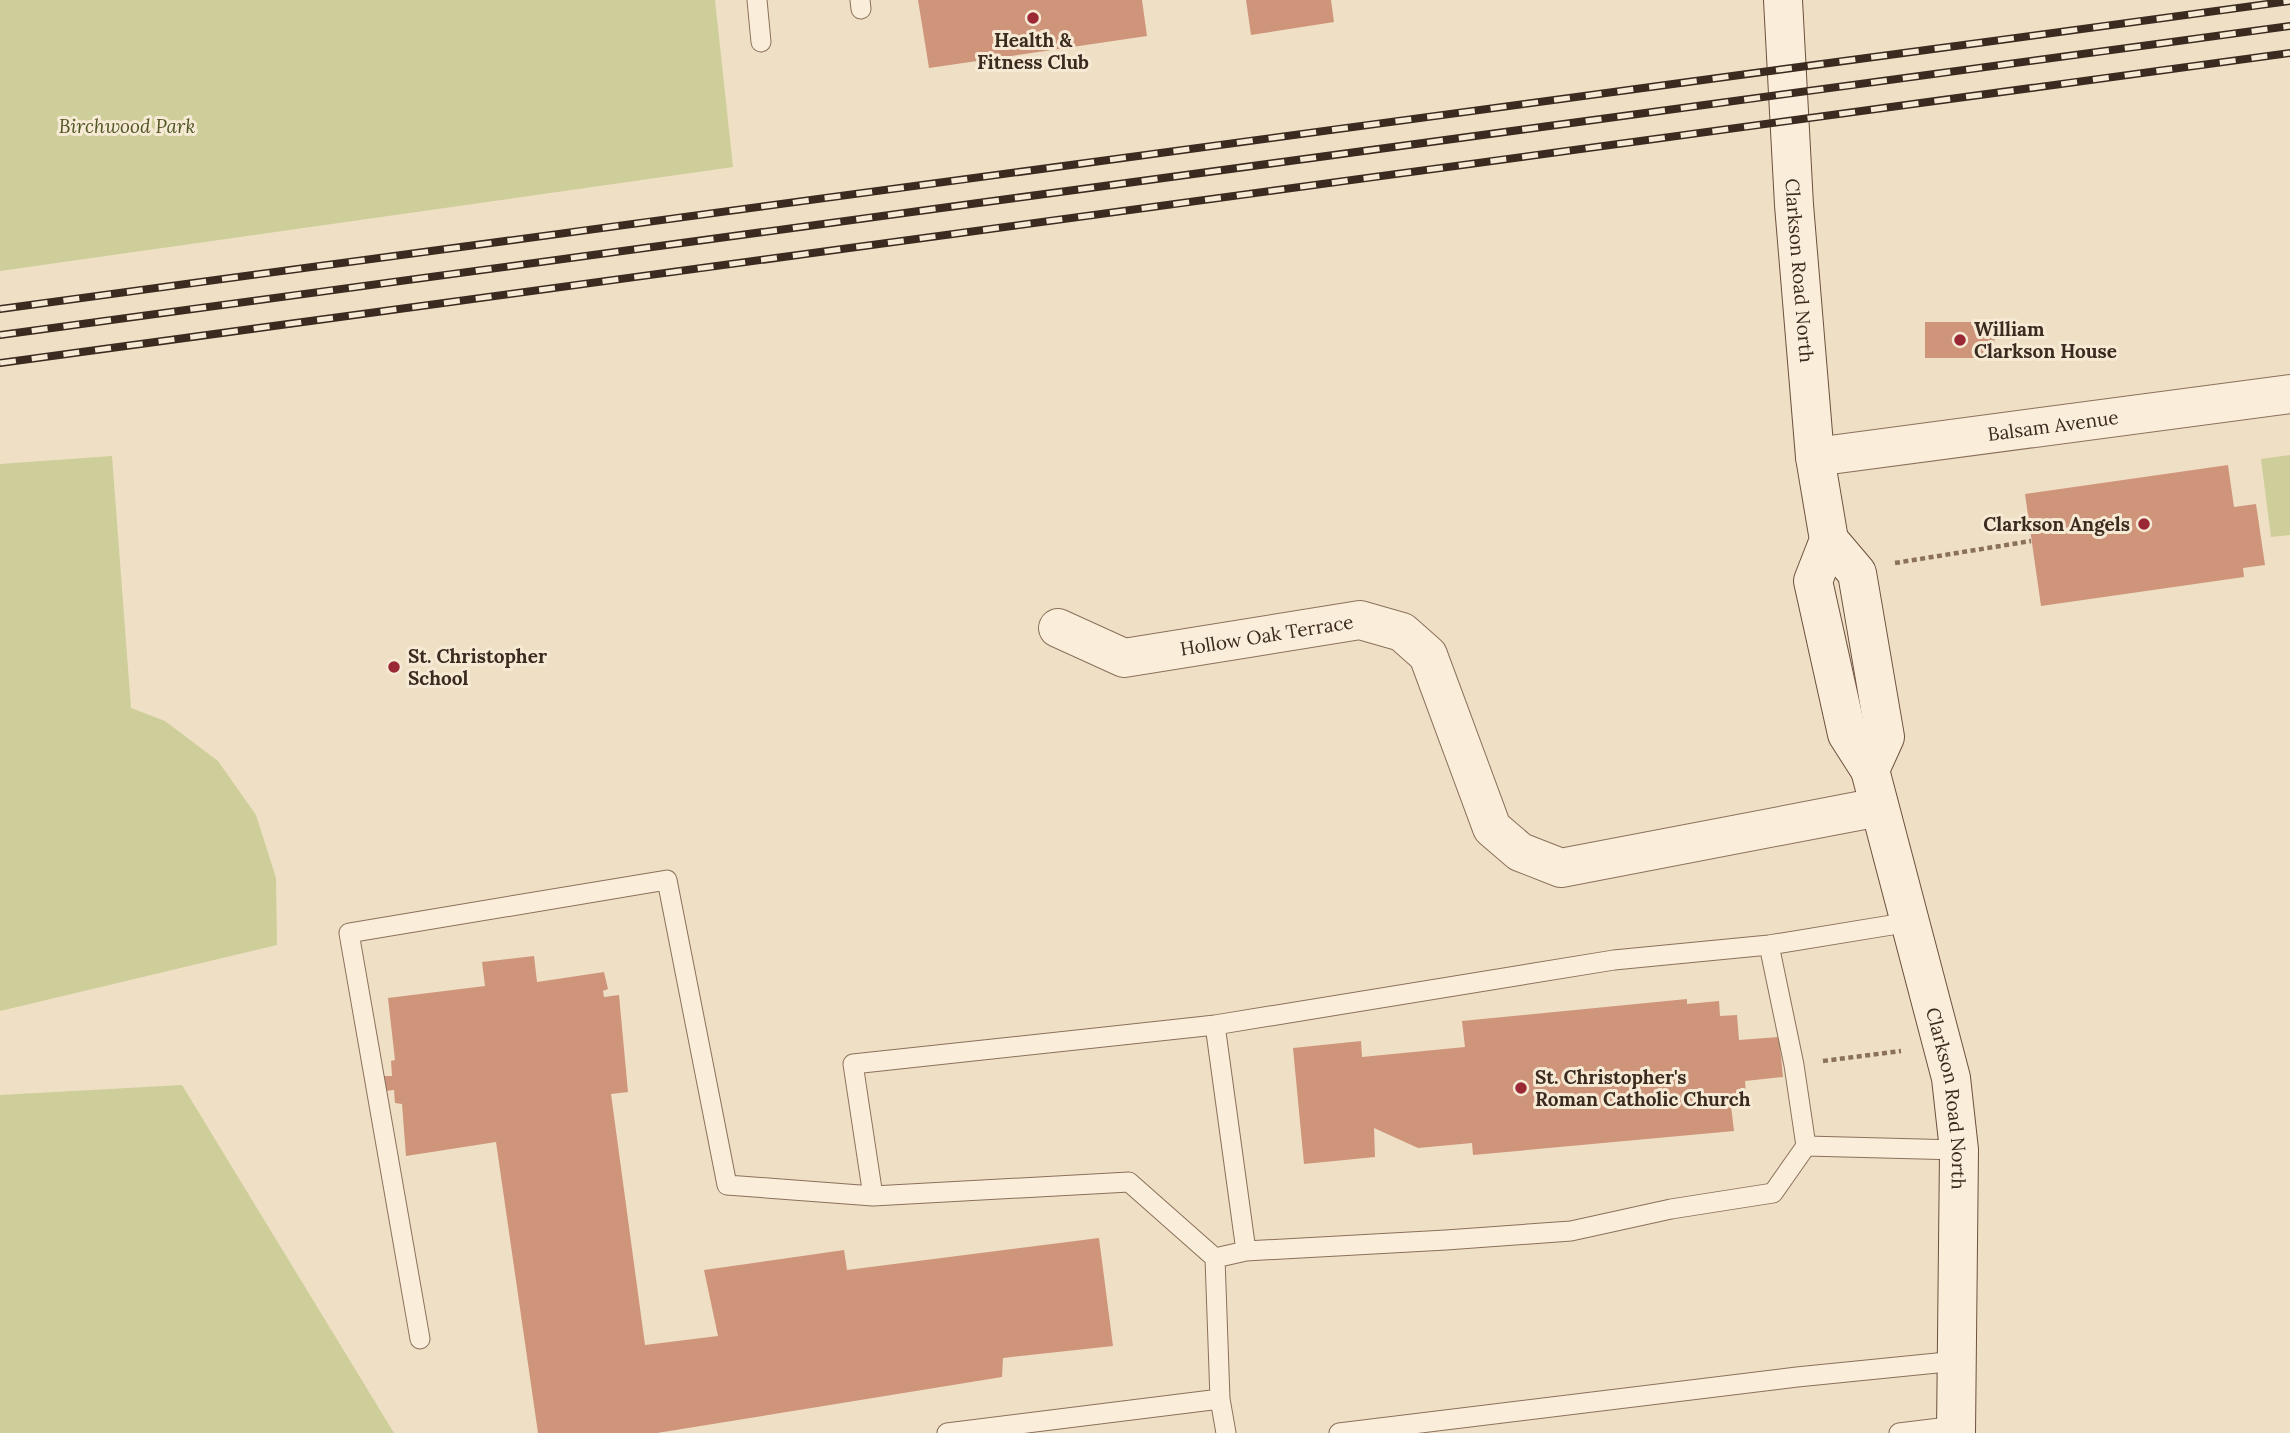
<svg xmlns="http://www.w3.org/2000/svg" width="2290" height="1433" viewBox="0 0 2290 1433" font-family="Lora,serif">
<style>
.green{fill:#cdce99}
.building{fill:#ce957a}
.lines{fill:none;stroke-linecap:round;stroke-linejoin:round}
.lane-casing{stroke:#8b705b;stroke-width:21}
.street-casing{stroke:#8b705b;stroke-width:40}
.secondary-casing{stroke:#6d513e;stroke-width:40}
.path{stroke:#8b705b;stroke-width:4.5;stroke-dasharray:5 3.5;stroke-linecap:butt}
.lane{stroke:#faedd9;stroke-width:19}
.street{stroke:#faedd9;stroke-width:38}
.secondary{stroke:#faedd9;stroke-width:38}
.rail-casing{stroke:#3b2a1f;stroke-width:8}
.rail{stroke:#f6ead5;stroke-width:5;stroke-dasharray:16;stroke-linecap:butt}
.poi-dot{fill:#9b2935;stroke:#f6ead5;stroke-width:2.5}
.labels{text-anchor:middle;dominant-baseline:central;stroke-width:6;stroke-linejoin:round;paint-order:stroke}
.poi-label{font-size:19px;font-weight:bold;fill:#3b2a1f;stroke:#f6ead5;text-anchor:start}
.park-label{font-size:19px;font-style:italic;fill:#505725;stroke:#f6ead5}
.street-label{font-size:19px;fill:#3b2a1f;stroke:#f6ead5}
</style>
<rect width="100%" height="100%" fill="#efdfc5"/>
<path class="green" d="M 0,0 L 715,0 L 733,167 L 0,271 Z
M 2290,455 L 2290,535 L 2271,537 L 2261,459 Z
M 112,456 L 131,708 L 165,721 L 218,761 L 256,815 L 276,878 L 277,945 L 0,1011 L 0,464 Z
M 182,1085 L 394,1433 L 0,1433 L 0,1095 Z"/>
<path class="building" d="M 918,0 L 1142,0 L 1147,36 L 929,68 Z
M 1246,0 L 1331,0 L 1334,22 L 1251,35 Z
M 1925,322 L 1996,322 L 1993,358 L 1925,358 Z
M 2228,465 L 2234,507 L 2256,504 L 2265,565 L 2243,568 L 2244,577 L 2041,606 L 2025,494 Z
M 534,956 L 537,982 L 604,972 L 608,989 L 603,991 L 604,997 L 619,995 L 628,1092 L 611,1094 L 645,1345 L 718,1336 L 704,1270 L 844,1250 L 847,1270 L 1099,1238 L 1113,1346 L 1003,1358 L 1002,1377 L 657,1433 L 538,1433 L 496,1142 L 406,1156 L 402,1104 L 395,1103 L 394,1090 L 385,1091 L 383,1076 L 392,1076 L 391,1061 L 395,1060 L 388,998 L 485,986 L 482,962 Z
M 1687,999 L 1687,1004 L 1719,1001 L 1720,1016 L 1737,1015 L 1739,1040 L 1779,1037 L 1783,1077 L 1745,1081 L 1746,1095 L 1730,1097 L 1734,1131 L 1473,1155 L 1472,1143 L 1418,1148 L 1374,1128 L 1375,1157 L 1304,1164 L 1293,1048 L 1361,1041 L 1362,1057 L 1465,1047 L 1462,1021 Z"/>
<g class="lines">
<g class="lane-casing">
<path id="lane" d="M 757,0 L 761,42
M 860,0 L 861,9
M 1769,945 L 1794,1065 L 1806,1146
M 1215,1025 L 1246,1251
M 873,1196 L 853,1064 L 1215,1025 L 1614,960 L 1769,945 L 1910,922
M 1215,1258 L 1246,1251 L 1446,1240 L 1571,1231 L 1671,1209 L 1773,1193 L 1806,1146 L 1959,1150
M 420,1339 L 349,933 L 667,880 L 727,1185 L 873,1196 L 1129,1182 L 1215,1258 L 1220,1399 L 1226,1433
M 947,1433 L 1220,1399
M 1339,1433 L 1797,1377 L 1957,1361
M 1899,1433 L 1956,1426"/>
</g>
<g class="street-casing">
<g id="street">
<path id="s1" d="M 1815,457 L 2290,394"/>
<path id="s2" d="M 1058,628 L 1124,658 L 1360,620 L 1402,632 L 1428,655 L 1492,828 L 1520,852 L 1561,868 L 1879,807"/>
</g>
</g>
<g class="secondary-casing">
<g id="secondary">
<path id="s3" d="M 1783,0 L 1794,205 L 1815,457 L 1829,540 L 1813,581 L 1847,734 L 1870,770 L 1951,1078 L 1959,1150 L 1956,1433"/>
<path d="M 1829,540 L 1857,573 L 1885,737 L 1870,770"/>
</g>
</g>
<path class="path" d="M 1895,563 L 2031,541
M 1823,1061 L 1901,1051"/>
<use href="#lane" class="lane"/>
<use href="#street" class="street"/>
<use href="#secondary" class="secondary"/>
<g class="rail-casing">
<path id="rail" d="M 0,309 L 2290,1
M 0,335 L 2290,26
M 0,363 L 2290,53"/>
</g>
<use href="#rail" class="rail"/>
</g>
<g class="poi-dot">
<circle cx="1033" cy="18" r="7"/>
<circle cx="1960" cy="340" r="7"/>
<circle cx="2144" cy="524" r="7"/>
<circle cx="394" cy="667" r="7"/>
<circle cx="1521" cy="1088" r="7"/>
</g>
<g class="labels">
<g class="poi-label">
<text x="1033" y="40" text-anchor="middle">Health &amp;<tspan x="1033" dy="22">Fitness Club</tspan></text>
<text x="1974" y="329">William<tspan x="1974" dy="22">Clarkson House</tspan></text>
<text x="2130" y="524" text-anchor="end">Clarkson Angels</text>
<text x="408" y="656">St. Christopher<tspan x="408" dy="22">School</tspan></text>
<text x="1535" y="1077">St. Christopher's<tspan x="1535" dy="22">Roman Catholic Church</tspan></text>
</g>
<g class="park-label">
<text x="127" y="126">Birchwood Park</text>
</g>
<g class="street-label">
<text stroke="none"><textPath href="#s3" startOffset="271">Clarkson Road North</textPath></text>
<text stroke="none"><textPath href="#s1" startOffset="240">Balsam Avenue</textPath></text>
<text stroke="none"><textPath href="#s2" startOffset="217">Hollow Oak Terrace</textPath></text>
<text stroke="none"><textPath href="#s3" startOffset="1124">Clarkson Road North</textPath></text>
</g>
</g>
</svg>
